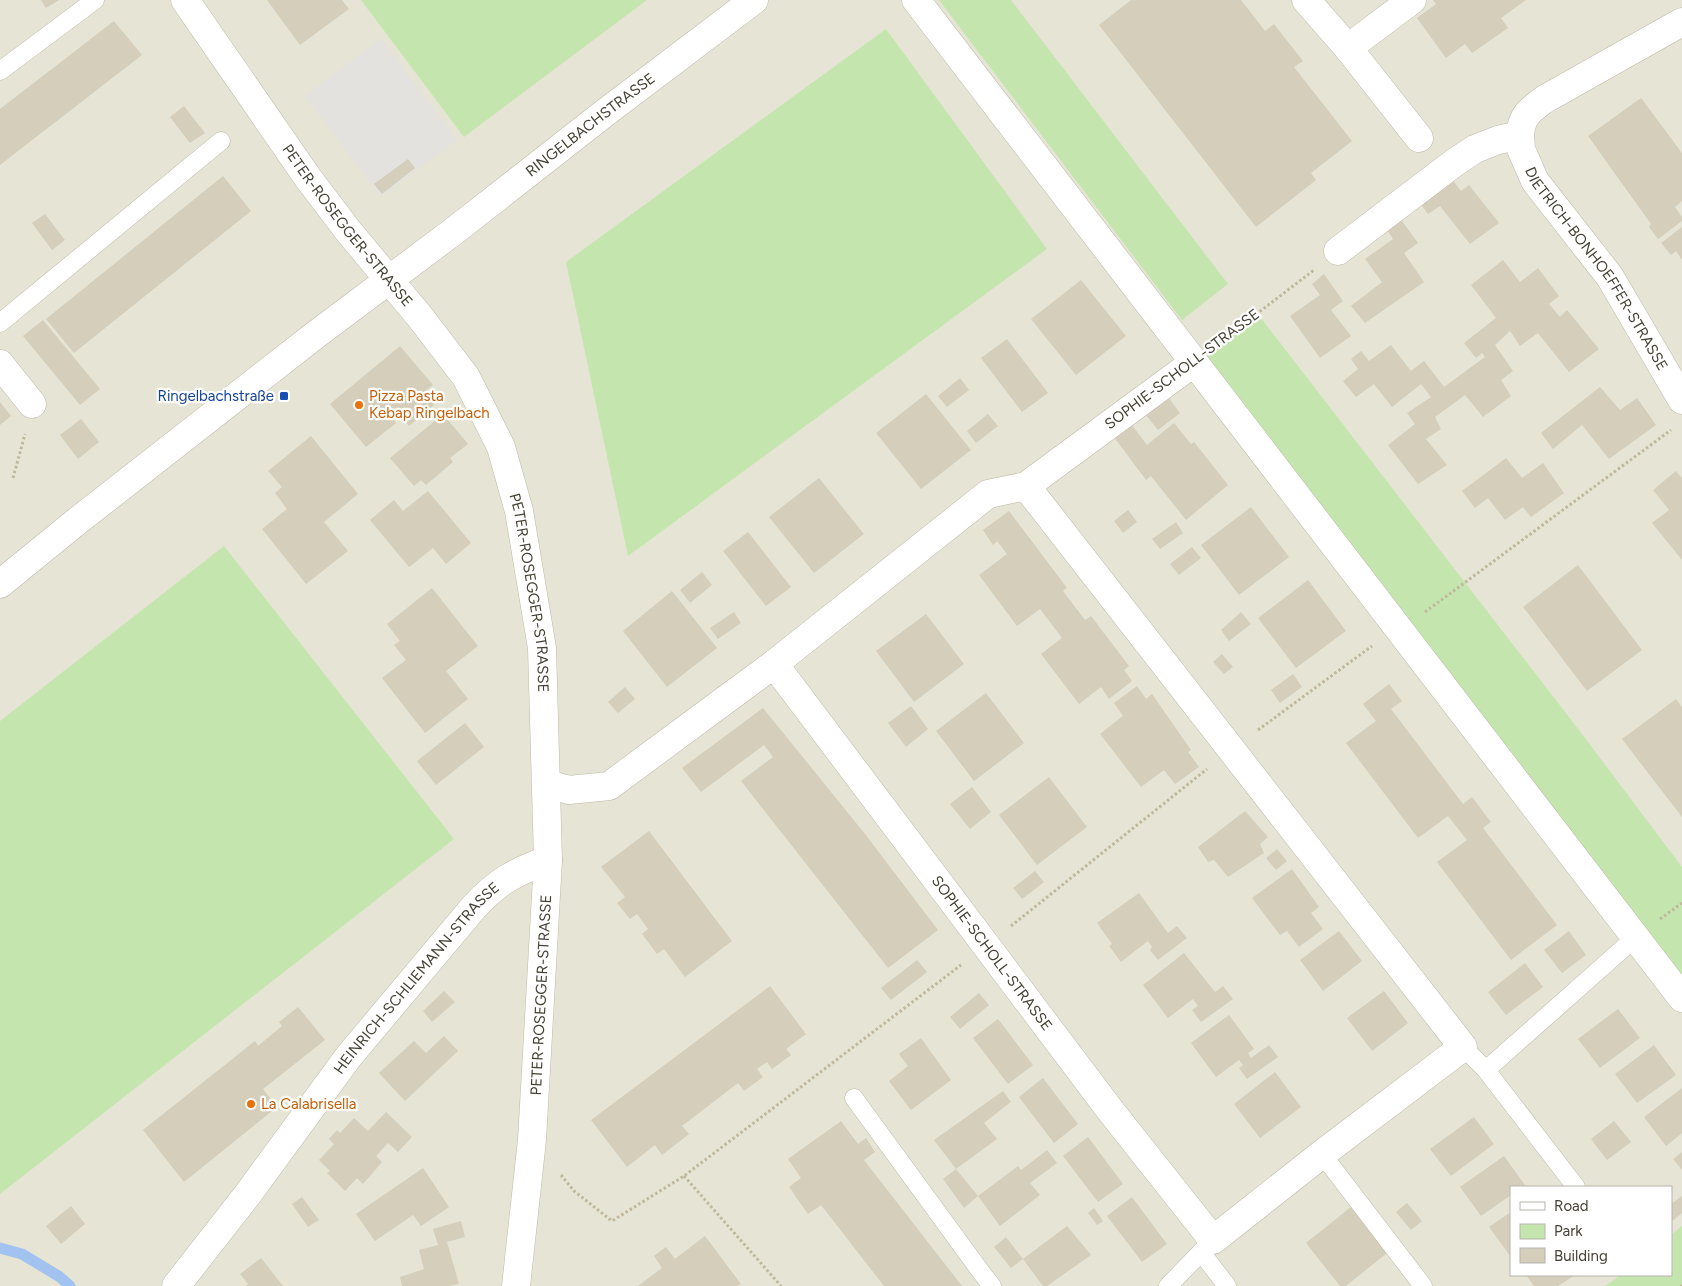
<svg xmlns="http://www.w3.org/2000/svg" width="1682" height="1286" viewBox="0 0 1682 1286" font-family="Figtree,sans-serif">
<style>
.residential{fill:#e6e4d4;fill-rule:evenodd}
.green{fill:#c4e6ae}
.parking{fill:#e3e2de}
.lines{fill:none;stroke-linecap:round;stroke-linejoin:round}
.stream{stroke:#a2c2ef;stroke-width:11}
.building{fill:#d4cebb}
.lane-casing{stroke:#bebaa8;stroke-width:19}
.street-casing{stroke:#bebaa8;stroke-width:29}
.path{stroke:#bfb89a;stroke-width:3;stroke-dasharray:2.5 2.5;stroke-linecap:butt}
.lane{stroke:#fff;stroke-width:18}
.street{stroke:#fff;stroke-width:28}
.transit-dot{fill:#1a4fb4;stroke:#fff;stroke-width:2}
.food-dot{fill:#e8710a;stroke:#fff;stroke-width:2}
.labels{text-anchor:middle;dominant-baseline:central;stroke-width:4.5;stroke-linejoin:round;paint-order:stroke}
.street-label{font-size:15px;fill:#454135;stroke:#fff}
.transit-label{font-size:15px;fill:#164399;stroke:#fff;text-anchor:end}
.food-label{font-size:15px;fill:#c56008;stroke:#fff;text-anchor:start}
</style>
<rect width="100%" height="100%" fill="#f2f1e5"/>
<path class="residential" d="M 0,0 L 1682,0 L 1682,1286 L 0,1286 ZM 1511,1187 L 1671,1187 L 1671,1275 L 1511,1275 Z"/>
<path class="green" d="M 361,0 L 647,0 L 464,137 Z
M 939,0 L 1011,0 L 1228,284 L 1182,320 Z
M 886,29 L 1047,249 L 628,556 L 566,262 Z
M 1257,313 L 1582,734 L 1682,867 L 1682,998 L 1193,362 Z
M 224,546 L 454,839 L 0,1194 L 0,721 Z
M 1682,1226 L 1682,1286 L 1605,1286 L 1621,1275 L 1671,1275 L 1671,1235 Z"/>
<path class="parking" d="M 381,39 L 457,140 L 381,197 L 305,96 Z"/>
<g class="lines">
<path class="stream" d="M 0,1248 L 22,1254 L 60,1277 L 70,1286"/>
</g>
<path class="building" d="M 41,0 L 59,0 L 46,8 Z
M 267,0 L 342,0 L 349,9 L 300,45 Z
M 1131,0 L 1241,0 L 1265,31 L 1274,24 L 1303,61 L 1294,67 L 1352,141 L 1311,173 L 1316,180 L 1256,227 L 1099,25 Z
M 1433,0 L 1526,0 L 1501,18 L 1508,28 L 1472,53 L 1465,44 L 1446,58 L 1417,18 L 1436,4 Z
M 114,21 L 142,55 L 0,165 L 0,109 Z
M 1641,98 L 1682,153 L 1682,201 L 1675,207 L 1682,217 L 1682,221 L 1658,239 L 1649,227 L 1651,224 L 1588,136 Z
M 184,106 L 205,133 L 190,143 L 170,117 Z
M 408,159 L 415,168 L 382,194 L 374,184 Z
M 223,176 L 251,211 L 74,353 L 46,319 Z
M 1452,179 L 1461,191 L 1469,185 L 1499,223 L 1470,244 L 1440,206 L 1428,214 L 1420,203 Z
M 45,214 L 65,240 L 52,250 L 32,223 Z
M 1399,217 L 1418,243 L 1404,253 L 1424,282 L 1365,323 L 1351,306 L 1382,282 L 1365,259 L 1393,239 L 1385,227 Z
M 1682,227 L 1682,260 L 1676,251 L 1671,255 L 1661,243 Z
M 1503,260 L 1520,282 L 1538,268 L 1559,296 L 1549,304 L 1560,317 L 1567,310 L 1599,349 L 1569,372 L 1538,333 L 1520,346 L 1510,331 L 1495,345 L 1513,371 L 1501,380 L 1511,396 L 1483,417 L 1465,395 L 1435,417 L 1441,429 L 1426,439 L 1447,465 L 1418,484 L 1388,445 L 1415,424 L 1407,413 L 1431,397 L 1421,384 L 1392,407 L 1374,384 L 1356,397 L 1343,381 L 1358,369 L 1351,359 L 1361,351 L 1369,361 L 1391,345 L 1411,371 L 1424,361 L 1444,387 L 1485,357 L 1482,353 L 1476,358 L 1464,343 L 1496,318 L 1471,285 Z
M 1324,274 L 1343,301 L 1331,310 L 1351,336 L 1320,358 L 1290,316 L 1320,295 L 1312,284 Z
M 1081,280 L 1126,336 L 1076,375 L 1031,319 Z
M 43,320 L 100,389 L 80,405 L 23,336 Z
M 1007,339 L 1048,393 L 1022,412 L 981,358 Z
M 400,346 L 433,385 L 424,392 L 434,405 L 409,426 L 399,413 L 393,419 L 396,423 L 366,447 L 330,404 Z
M 960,378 L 969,390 L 947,407 L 938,396 Z
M 1600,387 L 1620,410 L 1637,398 L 1656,425 L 1609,459 L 1582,425 L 1553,449 L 1541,433 Z
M 1164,392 L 1180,413 L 1158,430 L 1141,409 Z
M 926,394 L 971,450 L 921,489 L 876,433 Z
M 0,402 L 11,416 L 0,425 Z
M 443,414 L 468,444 L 450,458 L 453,462 L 426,485 L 421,480 L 414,486 L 390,458 Z
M 988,414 L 998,426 L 976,443 L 967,431 Z
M 81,419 L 99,442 L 78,459 L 60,435 Z
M 1128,420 L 1147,445 L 1174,423 L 1191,444 L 1194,442 L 1228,485 L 1186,520 L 1151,476 L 1146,480 L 1111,433 Z
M 311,436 L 358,494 L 324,522 L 348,551 L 306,584 L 262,529 L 287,509 L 275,493 L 282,487 L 268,471 Z
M 1506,458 L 1522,478 L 1543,463 L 1564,493 L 1531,517 L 1523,507 L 1505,520 L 1488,498 L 1475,508 L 1462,491 Z
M 1676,471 L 1682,478 L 1682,560 L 1652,523 L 1669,510 L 1653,490 Z
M 819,478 L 864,534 L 814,573 L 769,517 Z
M 428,491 L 471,543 L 446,564 L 433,548 L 409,567 L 370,520 L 394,500 L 403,511 Z
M 1251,507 L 1289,557 L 1239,595 L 1201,545 Z
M 1128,510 L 1137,522 L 1123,533 L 1114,521 Z
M 1009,511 L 1067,588 L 1063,591 L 1085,620 L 1091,616 L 1129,666 L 1124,670 L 1132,681 L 1109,699 L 1101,687 L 1079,704 L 1041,654 L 1062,638 L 1040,609 L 1017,626 L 979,575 L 1007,554 L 997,541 L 993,545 L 983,530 Z
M 1176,522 L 1183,533 L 1160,549 L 1152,539 Z
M 748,532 L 791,587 L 766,606 L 723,551 Z
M 1192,547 L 1201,558 L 1179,575 L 1170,564 Z
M 1578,565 L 1642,650 L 1587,691 L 1523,607 Z
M 702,572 L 712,585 L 690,603 L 680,590 Z
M 1308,580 L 1346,631 L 1296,668 L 1258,618 Z
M 432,588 L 478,646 L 446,671 L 468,699 L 425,733 L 382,678 L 406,660 L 394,645 L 400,641 L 387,624 Z
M 672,591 L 717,648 L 667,687 L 623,631 Z
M 734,612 L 741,623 L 718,639 L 710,628 Z
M 1241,612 L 1251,624 L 1229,641 L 1221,630 Z
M 926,614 L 964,664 L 914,702 L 876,651 Z
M 1222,654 L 1233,667 L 1224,674 L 1213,662 Z
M 1293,674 L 1302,687 L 1280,703 L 1271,690 Z
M 1389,684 L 1402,701 L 1391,709 L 1463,804 L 1472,797 L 1491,822 L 1483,828 L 1557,925 L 1511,960 L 1437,862 L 1467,840 L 1448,816 L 1418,838 L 1346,743 L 1376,721 L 1363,704 Z
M 1137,686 L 1146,699 L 1152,694 L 1191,750 L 1188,752 L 1199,767 L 1175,784 L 1164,770 L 1141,787 L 1100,734 L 1123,716 L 1114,703 Z
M 625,687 L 635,699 L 618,713 L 608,702 Z
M 986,693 L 1024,743 L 974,781 L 936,731 Z
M 1676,699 L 1682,707 L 1682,817 L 1622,739 Z
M 911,706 L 928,729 L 906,747 L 888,723 Z
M 763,708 L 865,834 L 938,930 L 888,968 L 741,781 L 773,757 L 764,745 L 701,792 L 682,768 Z
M 465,723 L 484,747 L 436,785 L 417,761 Z
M 1049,777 L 1087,827 L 1037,865 L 999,815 Z
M 972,787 L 991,812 L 970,829 L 950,804 Z
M 1245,811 L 1268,837 L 1260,844 L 1264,853 L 1228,877 L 1214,860 L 1208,862 L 1198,847 Z
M 649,831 L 732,941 L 685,977 L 664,949 L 657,954 L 642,934 L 648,929 L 637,914 L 630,919 L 617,903 L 625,897 L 601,867 Z
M 1277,849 L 1287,861 L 1276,870 L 1266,858 Z
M 1292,869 L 1319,907 L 1311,913 L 1323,929 L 1299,947 L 1287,931 L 1280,935 L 1252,898 Z
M 1035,871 L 1044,882 L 1022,899 L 1013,888 Z
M 1139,893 L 1168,933 L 1177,926 L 1187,938 L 1158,960 L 1150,950 L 1152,947 L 1148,941 L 1121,962 L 1109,946 L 1112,944 L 1097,923 Z
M 1339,931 L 1362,961 L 1323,991 L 1300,960 Z
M 1569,931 L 1586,955 L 1562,973 L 1544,950 Z
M 1184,953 L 1215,992 L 1223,986 L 1233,999 L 1201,1022 L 1192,1010 L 1198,1006 L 1193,999 L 1168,1018 L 1143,985 Z
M 917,960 L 927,972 L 891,1000 L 881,988 Z
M 1525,963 L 1543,987 L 1506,1015 L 1488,992 Z
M 770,986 L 806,1034 L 786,1049 L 791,1055 L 772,1069 L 767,1062 L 757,1069 L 763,1077 L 744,1091 L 738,1083 L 682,1126 L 689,1134 L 662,1155 L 655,1145 L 627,1167 L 591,1120 Z
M 444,991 L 455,1002 L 432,1022 L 423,1011 Z
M 1384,991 L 1408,1023 L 1372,1051 L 1347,1018 Z
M 979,993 L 989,1005 L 960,1029 L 950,1017 Z
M 298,1007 L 325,1040 L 263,1089 L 277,1107 L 184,1182 L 143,1130 L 255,1041 L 258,1046 L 282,1026 L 279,1022 Z
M 1618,1009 L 1640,1038 L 1600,1068 L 1578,1039 Z
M 1229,1015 L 1254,1049 L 1248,1053 L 1251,1058 L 1269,1045 L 1278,1057 L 1247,1079 L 1239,1068 L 1243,1065 L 1239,1060 L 1216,1077 L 1191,1043 Z
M 998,1019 L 1033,1065 L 1008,1084 L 973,1038 Z
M 444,1036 L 458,1051 L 405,1101 L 379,1073 L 414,1041 L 426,1053 Z
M 921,1038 L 951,1080 L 911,1110 L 889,1081 L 908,1066 L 899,1054 Z
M 1654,1045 L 1676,1075 L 1637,1103 L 1615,1074 Z
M 1275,1072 L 1301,1107 L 1260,1138 L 1234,1104 Z
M 1043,1078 L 1078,1124 L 1054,1143 L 1019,1097 Z
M 1682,1088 L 1682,1133 L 1666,1146 L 1644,1117 Z
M 1003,1091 L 1011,1102 L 984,1123 L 997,1139 L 956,1169 L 934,1140 Z
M 386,1112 L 412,1137 L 398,1152 L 388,1143 L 376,1156 L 382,1162 L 363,1184 L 357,1178 L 345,1191 L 327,1173 L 330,1171 L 319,1160 L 334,1144 L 329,1139 L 337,1130 L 340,1133 L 354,1118 L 368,1131 Z
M 1474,1117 L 1494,1144 L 1451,1176 L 1430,1149 Z
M 841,1121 L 858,1144 L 866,1138 L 875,1152 L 864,1160 L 962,1286 L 884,1286 L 821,1205 L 808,1214 L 789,1187 L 801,1178 L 788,1159 Z
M 1614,1121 L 1631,1142 L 1607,1160 L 1591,1139 Z
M 1088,1137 L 1123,1184 L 1098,1202 L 1063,1156 Z
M 1047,1150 L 1057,1163 L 1030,1183 L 1040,1195 L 1000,1226 L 978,1196 L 1018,1166 L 1021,1170 Z
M 1682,1152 L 1682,1170 L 1673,1159 Z
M 1504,1156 L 1525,1185 L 1521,1187 L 1511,1187 L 1511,1195 L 1481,1216 L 1460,1187 Z
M 423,1168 L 449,1207 L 421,1226 L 413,1215 L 375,1241 L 356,1214 Z
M 956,1169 L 978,1196 L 964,1208 L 943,1179 Z
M 1682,1196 L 1682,1213 L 1671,1222 L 1671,1204 Z
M 302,1197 L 319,1220 L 308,1227 L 292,1204 Z
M 1132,1197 L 1167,1244 L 1142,1262 L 1107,1216 Z
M 1407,1203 L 1422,1221 L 1411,1230 L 1396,1212 Z
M 71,1206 L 85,1224 L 61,1244 L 46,1226 Z
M 1351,1207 L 1387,1253 L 1346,1286 L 1340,1286 L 1306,1243 Z
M 1094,1208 L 1103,1221 L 1097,1225 L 1088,1213 Z
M 1511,1212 L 1511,1257 L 1489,1227 Z
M 461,1221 L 465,1237 L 447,1242 L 459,1284 L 449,1286 L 402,1286 L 400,1277 L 424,1269 L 419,1250 L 438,1245 L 433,1229 Z
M 1067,1226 L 1091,1255 L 1047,1286 L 1043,1286 L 1023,1259 Z
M 705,1236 L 741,1284 L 737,1286 L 638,1286 L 662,1268 L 654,1256 L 666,1247 L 675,1259 Z
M 1006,1237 L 1023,1259 L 1011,1268 L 994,1247 Z
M 261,1258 L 283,1286 L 246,1286 L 248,1284 L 240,1274 Z
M 1526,1275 L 1575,1275 L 1558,1286 L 1534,1286 Z"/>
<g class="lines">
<g class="lane-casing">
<path id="lane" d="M 0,71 L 95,0
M 0,323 L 221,141
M 1463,1047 L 1486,1070 L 1576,1187
M 1486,1070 L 1636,937
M 854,1098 L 981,1272 L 992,1286
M 1322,1154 L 1423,1286
M 1201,1252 L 1227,1286
M 1168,1286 L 1213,1240"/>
</g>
<g class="street-casing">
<g id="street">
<path id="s1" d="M 185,0 L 308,178 L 349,232 L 420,317 L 466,377 L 501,447 L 519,511 L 542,648 L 548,860 L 532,1140 L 516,1286"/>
<path d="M 916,0 L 1682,998"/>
<path d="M 1306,0 L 1348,48 L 1419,138"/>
<path d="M 1348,48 L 1412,0"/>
<path id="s2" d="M 1520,135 L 1521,149 L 1535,181 L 1610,277 L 1682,400"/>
<path d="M 1338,251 L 1454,163 L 1475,149 L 1498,140 L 1520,135 C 1522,115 1529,111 1545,99 L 1682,22"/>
<path d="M 0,364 L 32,404"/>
<path id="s3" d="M 0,584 L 76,522 L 314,336 L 454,231 L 606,112 L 754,0"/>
<path id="s4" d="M 774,664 L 1110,1110 L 1213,1240 L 1322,1154 L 1463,1047 L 1026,486"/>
<path d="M 547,784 L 569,790 L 609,786 L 774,664 L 988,494 L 1026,486 L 1185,369"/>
<path id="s5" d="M 176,1286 L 248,1194 L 349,1056 L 474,907 C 498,881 515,872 548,860"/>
</g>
</g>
<path class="path" d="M 1220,342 L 1314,270
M 13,478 L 25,434
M 1425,612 L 1671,430
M 1258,730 L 1372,646
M 1660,919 L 1682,903
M 1011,926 L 1207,769
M 561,1175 L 574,1191 L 612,1221 L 684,1176 L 961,965
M 684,1176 L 781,1286
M 1681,1286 L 1682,1285"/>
<use href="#lane" class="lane"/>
<use href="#street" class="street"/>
</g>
<rect class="transit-dot" x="279" y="391" width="10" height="10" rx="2.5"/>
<g class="food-dot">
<circle cx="359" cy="405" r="5"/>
<circle cx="251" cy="1104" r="5"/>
</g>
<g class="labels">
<g class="street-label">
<text stroke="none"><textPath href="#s3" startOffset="748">RINGELBACHSTRASSE</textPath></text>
<text stroke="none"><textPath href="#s1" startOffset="278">PETER-ROSEGGER-STRASSE</textPath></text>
<text stroke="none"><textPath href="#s2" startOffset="156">DIETRICH-BONHOEFFER-STRASSE</textPath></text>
<text transform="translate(1182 369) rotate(-37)">SOPHIE-SCHOLL-STRASSE</text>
<text stroke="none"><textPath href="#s1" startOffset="698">PETER-ROSEGGER-STRASSE</textPath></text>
<text stroke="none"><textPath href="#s4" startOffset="362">SOPHIE-SCHOLL-STRASSE</textPath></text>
<text stroke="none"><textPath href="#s5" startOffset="391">HEINRICH-SCHLIEMANN-STRASSE</textPath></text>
<text transform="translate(541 995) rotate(-87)">PETER-ROSEGGER-STRASSE</text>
</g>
<g class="transit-label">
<text x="274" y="396">Ringelbachstraße</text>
</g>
<g class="food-label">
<text x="369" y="396">Pizza Pasta<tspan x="369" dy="17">Kebap Ringelbach</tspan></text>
<text x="261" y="1104">La Calabrisella</text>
</g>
</g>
<rect x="1510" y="1186" width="162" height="90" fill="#ffffff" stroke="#b5b3ae"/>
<rect x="1520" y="1202" width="25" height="8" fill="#ffffff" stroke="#b5b3ae"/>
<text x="1554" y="1211" font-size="15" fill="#454135">Road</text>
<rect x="1520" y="1224" width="25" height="15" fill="#c4e6ae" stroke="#b5b3ae"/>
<text x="1554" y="1236" font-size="15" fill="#454135">Park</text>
<rect x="1520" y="1248" width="25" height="15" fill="#d4cebb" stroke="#b5b3ae"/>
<text x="1554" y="1261" font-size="15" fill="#454135">Building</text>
</svg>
